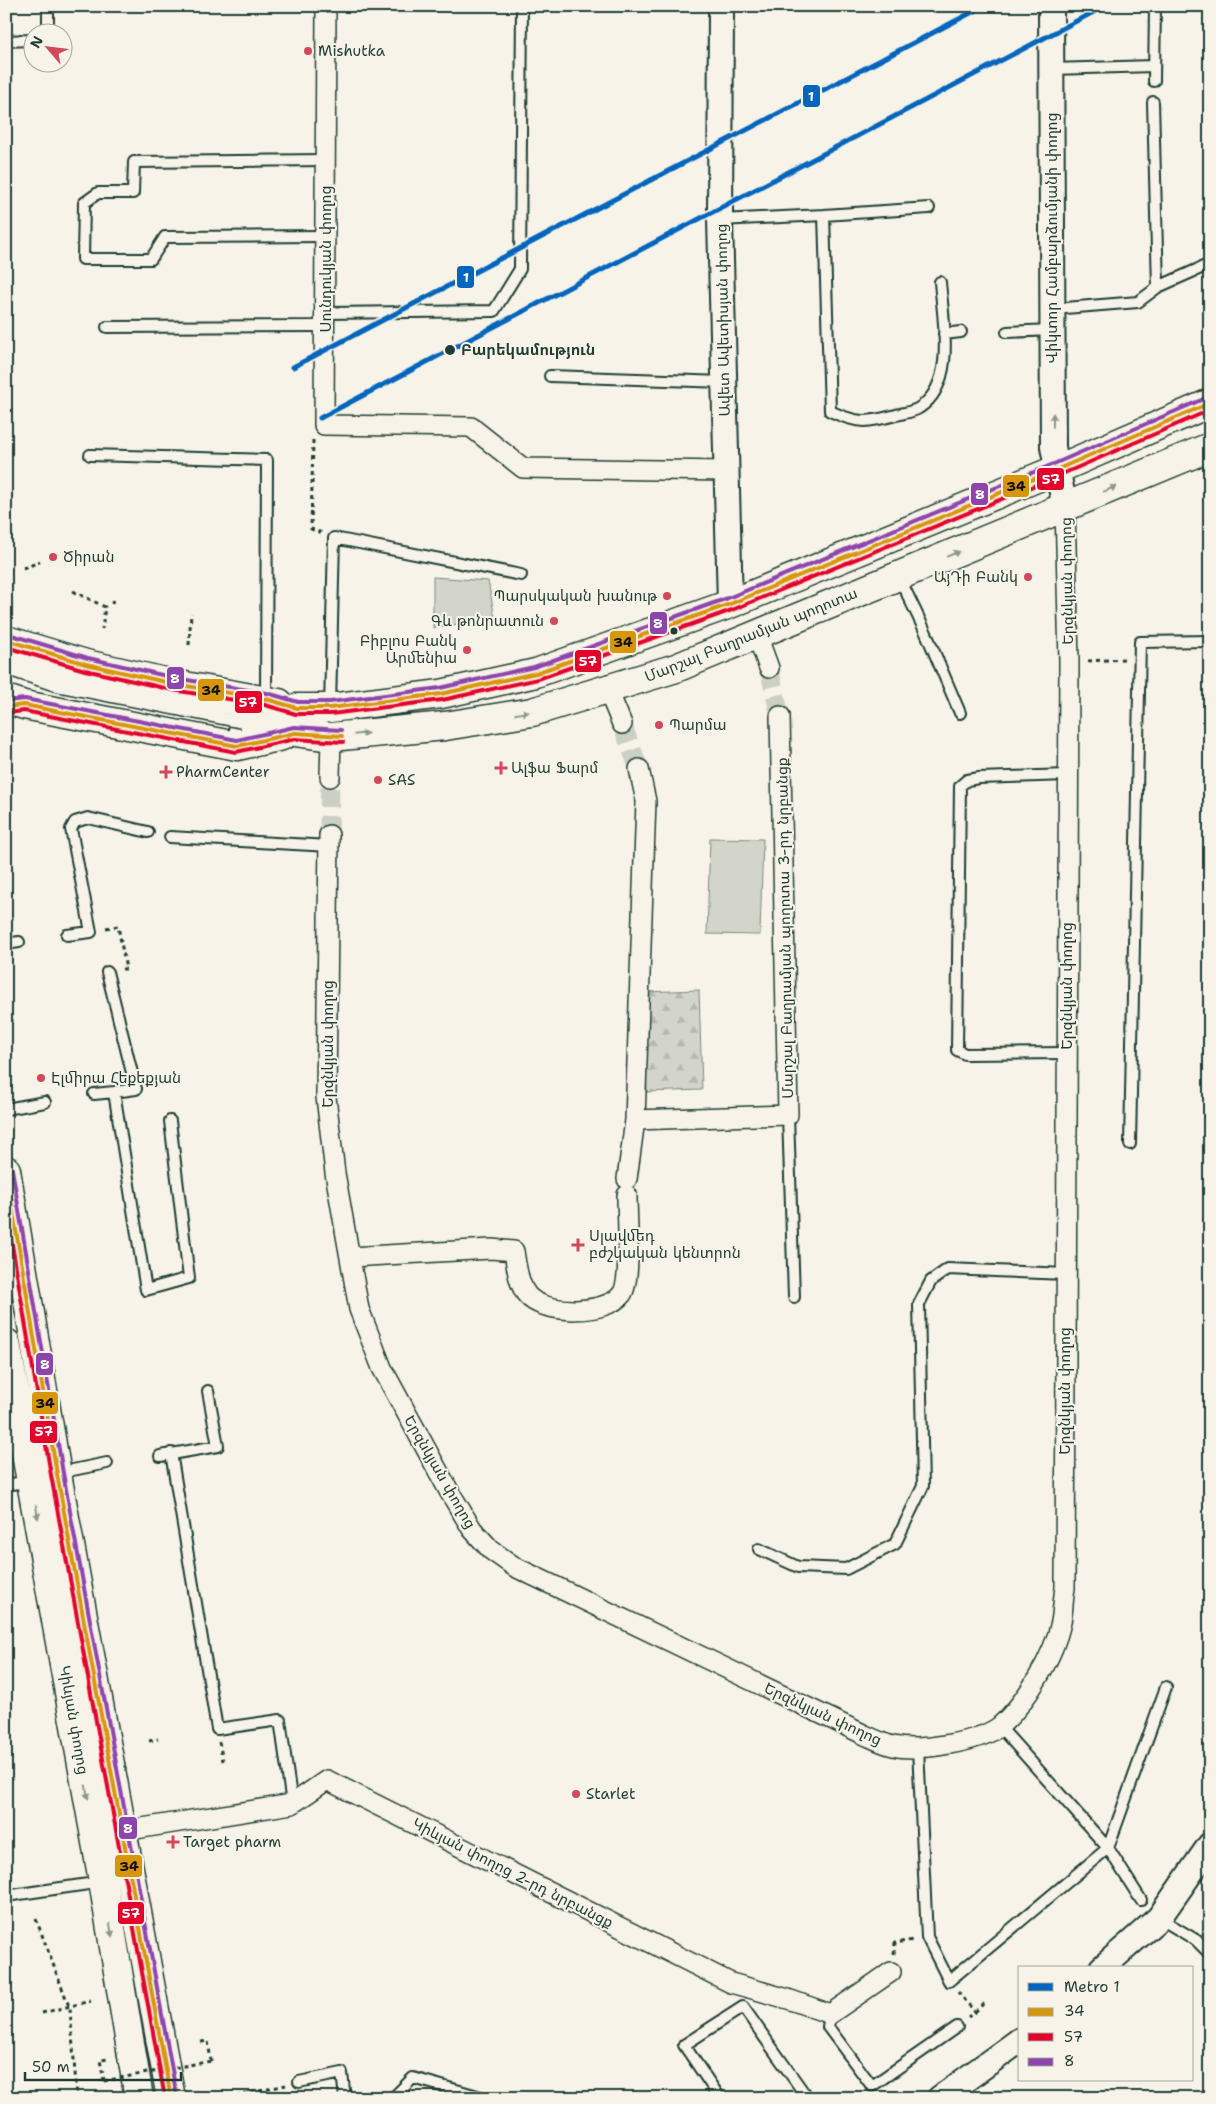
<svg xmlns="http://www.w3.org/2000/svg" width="1216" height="2104" viewBox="0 0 1216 2104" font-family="'Shantell Sans','Noto Sans Armenian',sans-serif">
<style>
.forest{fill:url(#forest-firs);stroke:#79897f}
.pitch{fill:#d3d5ca;stroke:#79897f}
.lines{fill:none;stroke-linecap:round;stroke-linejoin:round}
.minor-tunnel{stroke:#cccfc4;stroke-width:19;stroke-dasharray:19 9;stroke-linecap:butt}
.service-casing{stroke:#1f3d34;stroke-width:14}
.minor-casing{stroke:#1f3d34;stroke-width:22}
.tertiary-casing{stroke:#1f3d34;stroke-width:28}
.primary-casing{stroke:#1f3d34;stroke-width:31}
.path{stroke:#1f3d34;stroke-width:3;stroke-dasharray:4 4;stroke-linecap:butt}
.service{stroke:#f7f3e8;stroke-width:10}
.minor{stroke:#f7f3e8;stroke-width:19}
.tertiary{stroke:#f7f3e8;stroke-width:24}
.primary{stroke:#f7f3e8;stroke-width:28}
.primary-bridge-casing{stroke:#1f3d34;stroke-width:31;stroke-linecap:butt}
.path-bridge{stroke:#1f3d34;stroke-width:3;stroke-dasharray:4 4;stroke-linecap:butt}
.primary-bridge{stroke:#f7f3e8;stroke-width:28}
.bus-1-casing{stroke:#f7f3e8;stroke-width:8}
.bus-2-casing{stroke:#f7f3e8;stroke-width:8}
.bus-3-casing{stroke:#f7f3e8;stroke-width:8}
.bus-1{stroke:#d79608;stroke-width:4}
.bus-2{stroke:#e4002b;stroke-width:4}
.bus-3{stroke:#8e44ad;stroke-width:4}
.metro-1-casing{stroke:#f7f3e8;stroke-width:9}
.metro-1{stroke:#0065bd;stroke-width:5}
.oneway{fill:#8b988e}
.poi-dot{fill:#d1495b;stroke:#f7f3e8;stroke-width:2}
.stop-dot{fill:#1f3d34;stroke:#f7f3e8;stroke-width:2}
.labels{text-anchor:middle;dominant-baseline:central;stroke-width:4;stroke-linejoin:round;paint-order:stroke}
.poi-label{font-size:15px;fill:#1f3d34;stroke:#f7f3e8;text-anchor:start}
.street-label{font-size:15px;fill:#1f3d34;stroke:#f7f3e8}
.stop-label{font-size:15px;font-weight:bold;fill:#1f3d34;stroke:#f7f3e8;text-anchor:start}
.line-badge{stroke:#f7f3e8;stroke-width:2}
.badge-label{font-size:14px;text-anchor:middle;font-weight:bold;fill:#fff}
.pale-badge-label{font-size:14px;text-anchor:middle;font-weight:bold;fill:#111}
</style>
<defs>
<pattern id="forest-firs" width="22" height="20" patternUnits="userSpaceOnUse" patternTransform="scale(1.25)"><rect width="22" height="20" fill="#d3d5ca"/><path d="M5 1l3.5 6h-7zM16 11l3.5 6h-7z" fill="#b5b8ae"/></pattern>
</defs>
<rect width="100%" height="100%" fill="#f7f3e8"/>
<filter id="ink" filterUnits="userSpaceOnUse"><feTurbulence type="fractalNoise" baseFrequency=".02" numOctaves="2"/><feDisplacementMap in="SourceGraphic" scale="10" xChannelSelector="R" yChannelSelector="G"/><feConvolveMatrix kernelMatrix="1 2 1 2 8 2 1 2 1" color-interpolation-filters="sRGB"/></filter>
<g filter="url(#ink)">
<path class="forest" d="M 699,990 L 702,1090 L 647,1092 L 643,992 Z"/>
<path class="pitch" d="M 433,577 L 488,581 L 495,618 L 433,628 Z
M 710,838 L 763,839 L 760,935 L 707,934 Z"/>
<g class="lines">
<path class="minor-tunnel" d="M 769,668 L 780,716
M 622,724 L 639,769
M 329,835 L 330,777"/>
<g class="service-casing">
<path id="service" d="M 48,6 L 48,32
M 6,41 L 32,40
M 1052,69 L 1154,66
M 1154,81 L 1155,6
M 1153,102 L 1158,287
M 824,215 L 929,208
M 720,220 L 824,215 L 830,411 C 858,424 867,423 896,415 C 903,413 913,412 919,408 C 957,384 943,320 940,282
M 326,236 L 165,237 L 151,259 L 83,259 L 84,203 L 98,193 L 133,193 L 134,162 L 326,160
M 1053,309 L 1138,302 L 1158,287 L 1210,264
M 326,313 L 494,311 L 520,269 L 522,6
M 107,327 L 326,326
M 1007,332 L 1053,330
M 944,334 L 961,332
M 550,376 L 724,382
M 90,455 L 267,460 L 266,699
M 899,577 L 926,633 L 960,713
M 330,707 L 334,538 L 521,575
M 170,837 L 330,846
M 67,935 L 91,932 L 71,829 L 75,822 L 88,818 L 148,832
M 6,944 L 19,942
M 107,972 L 136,1089 L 114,1092 L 146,1290 L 189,1278 L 170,1121
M 1066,1053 L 965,1054 L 957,1050 L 960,786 L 967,780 L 979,778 L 1067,775
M 94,1094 L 114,1092
M 6,1109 L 45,1102
M 788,1115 L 794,1297
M 1130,1144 L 1140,642 L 1210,641
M 171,1453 L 217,1729 L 280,1720 L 292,1804
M 160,1456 L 218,1446 L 208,1391
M 58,1473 L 107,1463
M 6,1485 L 30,1481
M 759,1549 L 798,1567 L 846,1569 L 895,1544 L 923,1486 L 919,1304 L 931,1281 L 948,1269 L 1066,1274
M 918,1748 L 927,1937 L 949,1981 L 1108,1848 L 999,1726
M 6,1896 L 102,1882
M 1141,1900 L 1108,1848 L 1166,1687
M 1159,1918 L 1196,1940 L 1210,1954
M 830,2014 L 828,2027 L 872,2086 L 957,2027
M 299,2082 L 342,2073 L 345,2098
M 393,2098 L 413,2078 L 485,2098
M 720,2098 L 684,2045 L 743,2007 L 804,2093"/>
</g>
<g class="minor-casing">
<path id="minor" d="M 326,6 L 324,425 L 471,427 L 523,468 L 727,471
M 757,635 L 769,668
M 608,690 L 622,724
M 639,769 L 646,801 L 635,1120 L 788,1115 L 780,716
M 330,777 L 331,737
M 329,835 L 326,1097 L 335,1173 L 359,1309 L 382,1368 L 449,1491 L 472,1529 L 491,1550 L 515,1567 L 865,1735 C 874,1739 884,1744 893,1746 C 918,1752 980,1742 1000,1726 C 1026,1703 1054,1656 1061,1622 C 1063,1611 1063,1599 1065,1588 L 1069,661 L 1065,508
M 627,1179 L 635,1120
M 350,1257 L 491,1249 L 514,1251 C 516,1264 518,1284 527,1295 C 543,1315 607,1315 622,1294 C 632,1279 627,1216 627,1195
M 123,1831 L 292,1804 L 327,1780 L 731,1983 L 788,1999 L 830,2014 L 891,1972"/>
</g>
<g class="tertiary-casing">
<path id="tertiary" d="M 721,6 L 720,220 L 730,604
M 1051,6 L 1053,447 L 1065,508
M 1102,1968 L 1159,1918 L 1210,1845
M 940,2098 L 1020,2040"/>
</g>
<g class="primary-casing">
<path id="primary" d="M 6,640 L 86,664 L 174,684 L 279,703
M 6,699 L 24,705 L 237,746 L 282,736
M 244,714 L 297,708 L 330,708 L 441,694 L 536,673 L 730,604 L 1058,469 L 1210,403
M 243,725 L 331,737 L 445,726 L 532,712 L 676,668 L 1210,447
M 6,1170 L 57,1474 L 171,2098
M 6,1343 L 103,1881 L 139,2098"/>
</g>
<path class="path" d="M 313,440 L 311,529 L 322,533
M 23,568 L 40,562
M 73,591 L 105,607 L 102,629
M 112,604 L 113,599
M 189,645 L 191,613
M 1088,661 L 1125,659
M 106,928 L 118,926 L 126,969 L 122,969
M 149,1741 L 158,1739
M 219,1742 L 223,1761
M 1207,1899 L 1210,1900
M 36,1919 L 70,2009 L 77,2098
M 894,1954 L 895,1943 L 913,1940
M 958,1992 L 975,2012 L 968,2017
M 975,2012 L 983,2004 L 986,2007
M 42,2013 L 91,2001
M 201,2042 L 208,2041 L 211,2061
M 104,2081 L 100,2060 L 108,2059
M 228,2098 L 286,2085"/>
<use href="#service" class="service"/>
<use href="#minor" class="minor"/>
<use href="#tertiary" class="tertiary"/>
<use href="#primary" class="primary"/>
<g class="primary-bridge-casing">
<path id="primary-bridge" d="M 6,660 L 57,677 L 244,714"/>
</g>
<path class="path-bridge" d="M 104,2081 L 211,2061"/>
<use href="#primary-bridge" class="primary-bridge"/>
<g class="bus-1-casing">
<path id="bus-1" d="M 6,640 L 86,664 L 174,684 L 266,699 L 297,708 L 330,708 L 441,694 L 536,673 L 730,604 L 1058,469 L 1210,403
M 6,707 L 24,705 L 237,746 L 295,733 L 342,736
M 6,1171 L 57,1474 L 171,2098"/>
</g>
<g class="bus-2-casing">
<path id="bus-2" d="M 6,647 L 85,670 L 173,690 L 265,705 L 296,714 L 331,714 L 442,700 L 538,679 L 732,610 L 1060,475 L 1210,410
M 7,713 L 24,711 L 236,752 L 295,739 L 343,742
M 6,1209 L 51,1475 L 165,2098"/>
</g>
<g class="bus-3-casing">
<path id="bus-3" d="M 8,634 L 88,658 L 175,678 L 267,693 L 298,702 L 330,702 L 440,688 L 534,667 L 728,598 L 1056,463 L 1208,397
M 6,701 L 25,699 L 237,740 L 294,727 L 341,730
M 12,1169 L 63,1473 L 177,2097"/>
</g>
<use href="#bus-1" class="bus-1"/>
<use href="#bus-2" class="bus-2"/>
<use href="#bus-3" class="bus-3"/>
<g class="metro-1-casing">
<path id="metro-1" d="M 293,367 L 984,6
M 320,418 L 1105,6"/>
</g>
<use href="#metro-1" class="metro-1"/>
</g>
<defs><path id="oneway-solid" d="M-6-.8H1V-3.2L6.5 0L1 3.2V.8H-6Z" transform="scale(1.25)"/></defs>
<g class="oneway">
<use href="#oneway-solid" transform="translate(1053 420) rotate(-90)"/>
<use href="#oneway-solid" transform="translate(1110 489) rotate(-23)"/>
<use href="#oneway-solid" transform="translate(953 554) rotate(-22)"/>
<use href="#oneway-solid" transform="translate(522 713) rotate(-9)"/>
<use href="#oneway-solid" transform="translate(361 734) rotate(-6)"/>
<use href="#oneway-solid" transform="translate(37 1512) rotate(80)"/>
<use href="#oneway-solid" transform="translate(87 1792) rotate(80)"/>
<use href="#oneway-solid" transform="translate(111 1930) rotate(81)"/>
</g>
</g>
<g class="poi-dot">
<circle cx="308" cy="51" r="5"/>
<circle cx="53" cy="557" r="5"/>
<circle cx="1028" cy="577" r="5"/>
<circle cx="667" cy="596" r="5"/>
<circle cx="554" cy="621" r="5"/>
<circle cx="467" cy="650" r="5"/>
<circle cx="659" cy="725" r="5"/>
<path d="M498.5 760.5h5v5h5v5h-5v5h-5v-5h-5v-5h5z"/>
<path d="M163.5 764.5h5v5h5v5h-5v5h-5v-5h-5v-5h5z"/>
<circle cx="378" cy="780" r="5"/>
<circle cx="41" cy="1078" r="5"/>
<path d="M575.5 1237.5h5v5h5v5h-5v5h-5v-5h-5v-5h5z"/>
<circle cx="576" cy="1794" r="5"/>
<path d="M170.5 1834.5h5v5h5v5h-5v5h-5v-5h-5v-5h5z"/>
</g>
<g class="stop-dot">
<circle cx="450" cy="350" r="6"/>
<circle cx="674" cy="631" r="4.5"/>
</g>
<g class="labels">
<g class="poi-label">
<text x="318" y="51">Mishutka</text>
<text x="63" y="557">Ծիրան</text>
<text x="1018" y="577" text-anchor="end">ԱյԴի Բանկ</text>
<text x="657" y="596" text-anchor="end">Պարսկական խանութ</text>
<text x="544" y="621" text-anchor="end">Գև թոնրատուն</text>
<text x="457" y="641" text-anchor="end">Բիբլոս Բանկ<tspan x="457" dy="17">Արմենիա</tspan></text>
<text x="669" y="725">Պարմա</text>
<text x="511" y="768">Ալֆա Ֆարմ</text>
<text x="176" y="772">PharmCenter</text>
<text x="388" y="780">SAS</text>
<text x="51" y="1078">Էլմիրա Հեքեքյան</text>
<text x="589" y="1236">Սլավմեդ<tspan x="589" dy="17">բժշկական կենտրոն</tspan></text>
<text x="586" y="1794">Starlet</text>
<text x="183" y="1842">Target pharm</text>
</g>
<g class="street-label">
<text transform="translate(1052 238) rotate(-90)">Վիկտոր Համբարձումյանի փողոց</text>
<text transform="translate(326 259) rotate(-90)">Սունդուկյան փողոց</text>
<text transform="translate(723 320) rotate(-91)">Ավետ Ավետիսյան փողոց</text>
<text transform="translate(1067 581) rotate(-91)">Երզնկյան փողոց</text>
<text transform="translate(751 635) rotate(-22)">Մարշալ Բաղրամյան պողոտա</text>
<text transform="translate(785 928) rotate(-91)">Մարշալ Բաղրամյան պողոտա 3-րդ նրբանցք</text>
<text transform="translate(1067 986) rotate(-90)">Երզնկյան փողոց</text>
<text transform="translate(328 1044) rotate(-90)">Երզնկյան փողոց</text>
<text transform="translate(1065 1391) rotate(-90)">Երզնկյան փողոց</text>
<text transform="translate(440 1472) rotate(60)">Երզնկյան փողոց</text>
<text transform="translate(823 1714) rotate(25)">Երզնկյան փողոց</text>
<text transform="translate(74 1720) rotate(80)">Կիևյան փողոց</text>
<text transform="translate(513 1873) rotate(27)">Կիևյան փողոց 2-րդ նրբանցք</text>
</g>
<g class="stop-label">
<text x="461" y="350">Բարեկամություն</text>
</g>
</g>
<g class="line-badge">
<rect x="802" y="84" width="19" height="24" rx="5" fill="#0065bd"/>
<rect x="456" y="265" width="19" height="24" rx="5" fill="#0065bd"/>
<rect x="1036" y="467" width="29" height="24" rx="5" fill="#e4002b"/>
<rect x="1002" y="474" width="28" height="24" rx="5" fill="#d79608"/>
<rect x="970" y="482" width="19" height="24" rx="5" fill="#8e44ad"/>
<rect x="649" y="611" width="19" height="24" rx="5" fill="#8e44ad"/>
<rect x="609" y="630" width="28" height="24" rx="5" fill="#d79608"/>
<rect x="574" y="649" width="28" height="24" rx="5" fill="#e4002b"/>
<rect x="166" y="666" width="19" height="24" rx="5" fill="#8e44ad"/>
<rect x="197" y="678" width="28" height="24" rx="5" fill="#d79608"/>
<rect x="234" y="690" width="29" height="24" rx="5" fill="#e4002b"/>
<rect x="35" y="1352" width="19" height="24" rx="5" fill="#8e44ad"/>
<rect x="31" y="1391" width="28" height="24" rx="5" fill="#d79608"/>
<rect x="29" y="1420" width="29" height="24" rx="5" fill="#e4002b"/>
<rect x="118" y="1816" width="20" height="24" rx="5" fill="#8e44ad"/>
<rect x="114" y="1854" width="29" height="24" rx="5" fill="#d79608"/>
<rect x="117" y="1901" width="28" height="24" rx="5" fill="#e4002b"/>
</g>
<g class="badge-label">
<text x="811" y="101">1</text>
<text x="466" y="282">1</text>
<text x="1051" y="484">57</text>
<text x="980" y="499">8</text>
<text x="658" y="628">8</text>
<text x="588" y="666">57</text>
<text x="175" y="683">8</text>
<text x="248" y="707">57</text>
<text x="45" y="1369">8</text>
<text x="44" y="1436">57</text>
<text x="128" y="1833">8</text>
<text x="131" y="1918">57</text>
</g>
<g class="pale-badge-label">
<text x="1016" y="491">34</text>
<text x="623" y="647">34</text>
<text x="211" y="695">34</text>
<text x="45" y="1408">34</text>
<text x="129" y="1871">34</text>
</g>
<rect width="1216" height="2104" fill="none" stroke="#f7f3e8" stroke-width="25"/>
<rect x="12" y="12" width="1191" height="2079" fill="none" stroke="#1f3d34" stroke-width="2" filter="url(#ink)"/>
<rect x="1018" y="1966" width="175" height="115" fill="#f7f3e8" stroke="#a1aaa0"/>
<rect x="1028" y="1983" width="25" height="8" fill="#0065bd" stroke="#a1aaa0"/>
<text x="1064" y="1992" font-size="15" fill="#1f3d34">Metro 1</text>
<rect x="1028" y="2008" width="25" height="8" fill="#d79608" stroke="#a1aaa0"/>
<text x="1064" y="2016" font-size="15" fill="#1f3d34">34</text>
<rect x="1028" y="2033" width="25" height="8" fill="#e4002b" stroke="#a1aaa0"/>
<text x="1064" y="2042" font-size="15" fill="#1f3d34">57</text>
<rect x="1028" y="2058" width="25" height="8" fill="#8e44ad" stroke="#a1aaa0"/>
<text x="1064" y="2066" font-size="15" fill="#1f3d34">8</text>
<g transform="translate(48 48) rotate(298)"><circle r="24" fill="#f7f3e8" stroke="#a1aaa0"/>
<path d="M0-4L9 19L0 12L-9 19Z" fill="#d1495b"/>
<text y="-8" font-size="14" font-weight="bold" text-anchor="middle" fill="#1f3d34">N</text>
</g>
<path d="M25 2072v8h156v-8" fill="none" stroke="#1f3d34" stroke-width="2.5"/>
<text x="32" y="2072" font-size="15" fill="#1f3d34" stroke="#f7f3e8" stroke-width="4" paint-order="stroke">50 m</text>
</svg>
